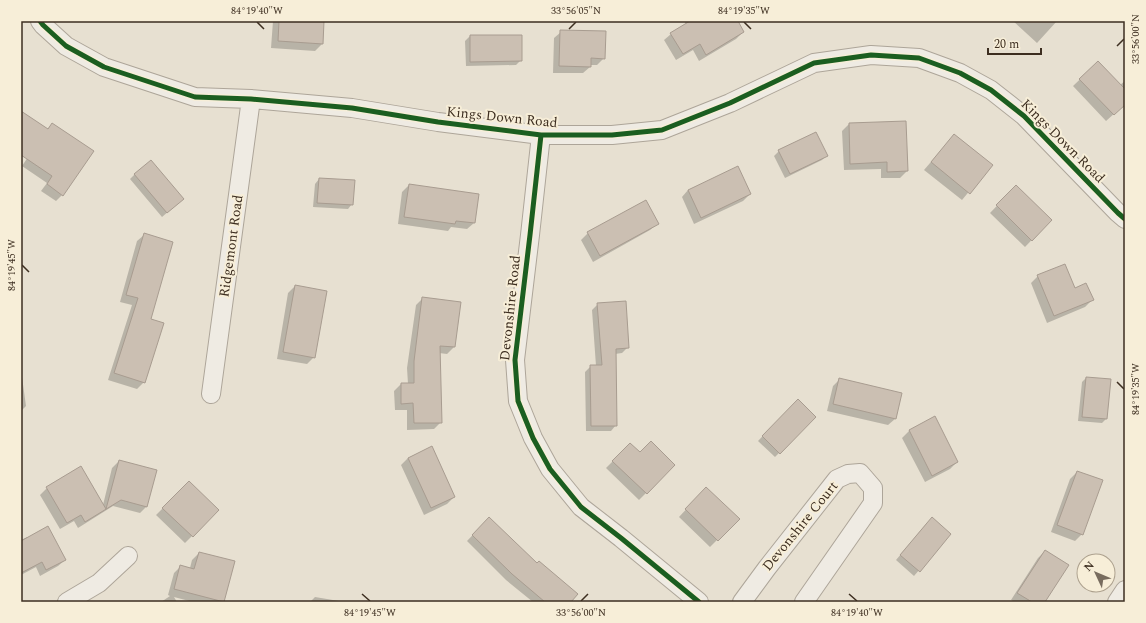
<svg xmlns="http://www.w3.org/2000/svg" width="1146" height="623" viewBox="0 0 1146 623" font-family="Spectral,serif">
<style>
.shadow{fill:#0003}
.building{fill:#cbbfb2;stroke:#a89c90}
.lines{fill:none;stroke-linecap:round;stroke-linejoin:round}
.minor-casing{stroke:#ada599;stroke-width:20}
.minor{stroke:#efebe3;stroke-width:18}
.cycleway-casing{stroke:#f7eed8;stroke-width:8}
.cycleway{stroke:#1b5e20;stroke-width:5}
.ticks{fill:none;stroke:#3d2e20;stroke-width:1.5}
.labels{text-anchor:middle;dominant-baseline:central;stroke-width:4;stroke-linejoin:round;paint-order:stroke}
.street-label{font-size:14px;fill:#3d2e20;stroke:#f7eed8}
.neatline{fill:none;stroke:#3d2e20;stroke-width:1.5}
.ticks-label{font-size:10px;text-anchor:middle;fill:#3d2e20}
</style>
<rect width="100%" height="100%" fill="#e7e0d1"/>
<path class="shadow" d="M 273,21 L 323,21 L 322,44 L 315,51 L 271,48 Z
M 684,21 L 737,21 L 743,32 L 736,39 L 699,61 L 693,50 L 676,60 L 664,40 L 671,34 L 686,24 Z
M 1013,21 L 1057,21 L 1037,43 Z
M 561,32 L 604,58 L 597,65 L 590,65 L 590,67 L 583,73 L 553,73 L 554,38 Z
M 470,36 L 521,36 L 521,60 L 516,65 L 466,66 L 465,41 Z
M 1098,62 L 1120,85 L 1125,81 L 1125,104 L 1106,121 L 1073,86 Z
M 21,112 L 47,129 L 53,124 L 62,195 L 56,201 L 41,191 L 47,183 L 22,166 L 28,157 L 21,153 Z
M 849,124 L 907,171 L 900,178 L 881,178 L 881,169 L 844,170 L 842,131 Z
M 954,135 L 991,165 L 962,200 L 924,170 Z
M 779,151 L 826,156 L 822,160 L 785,178 L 774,156 Z
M 135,174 L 183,199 L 162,217 L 130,179 Z
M 319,179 L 352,204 L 348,209 L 313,207 L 315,184 Z
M 409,185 L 474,223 L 467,229 L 451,227 L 448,231 L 398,224 L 402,192 Z
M 1016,186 L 1051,220 L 1025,247 L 990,213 Z
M 688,190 L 750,194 L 743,201 L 694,224 L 682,197 Z
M 657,224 L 650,230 L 593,262 L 581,240 L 588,233 Z
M 144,235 L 150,320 L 144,382 L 137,389 L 108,380 L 132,305 L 120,302 L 137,241 Z
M 1038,276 L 1074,289 L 1092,300 L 1085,307 L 1047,323 L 1031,283 Z
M 295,286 L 314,357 L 307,364 L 277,359 L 288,293 Z
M 423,298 L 454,347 L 447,354 L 439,353 L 441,422 L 434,429 L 407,430 L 407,410 L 395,410 L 394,391 L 401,384 L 408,384 L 407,368 L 416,305 Z
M 598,304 L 628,347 L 622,353 L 615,354 L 616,425 L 611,431 L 586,431 L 585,372 L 591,366 L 596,366 L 592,310 Z
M 21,370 L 26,406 L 21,411 Z
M 1086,378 L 1106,419 L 1102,423 L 1078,421 L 1082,382 Z
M 840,379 L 895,419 L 888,425 L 827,411 L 833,386 Z
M 798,400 L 815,417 L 775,457 L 758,441 Z
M 934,418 L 957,462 L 950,469 L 925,482 L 902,438 L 909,431 Z
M 630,444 L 640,454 L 674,465 L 639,500 L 606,468 Z
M 432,447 L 454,497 L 447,504 L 424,515 L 401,465 L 408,458 Z
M 119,461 L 147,506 L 140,513 L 113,506 L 78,528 L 74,521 L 60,529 L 40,495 L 47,488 L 103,505 L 112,468 Z
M 1077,472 L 1082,534 L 1075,541 L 1051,532 L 1070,479 Z
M 189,482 L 218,510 L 185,543 L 156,515 Z
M 706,488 L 738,519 L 710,547 L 679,517 Z
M 489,518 L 537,564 L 569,602 L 533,602 L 506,580 L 467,541 Z
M 927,523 L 950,534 L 914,576 L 896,560 Z
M 27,537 L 28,538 L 65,560 L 58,566 L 40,576 L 36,567 L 21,575 L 21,540 Z
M 1045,551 L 1043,602 L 1015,602 L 1011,600 L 1038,558 Z
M 199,553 L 223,601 L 193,602 L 174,597 L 177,602 L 161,602 L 170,596 L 168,595 L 174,573 L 181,566 L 190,568 L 192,560 Z
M 315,597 L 345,602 L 310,602 Z"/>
<path class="building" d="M 279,21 L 324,21 L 323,44 L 278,41 Z
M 690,21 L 738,21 L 744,32 L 706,55 L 700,44 L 683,54 L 670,33 Z
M 560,30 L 606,31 L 605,59 L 591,58 L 591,67 L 559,66 Z
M 470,35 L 522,35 L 522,61 L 470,62 Z
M 1098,61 L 1125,89 L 1125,105 L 1114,115 L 1079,79 Z
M 21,111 L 48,129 L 52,123 L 94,151 L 63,196 L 47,184 L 52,176 L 21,155 Z
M 906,121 L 908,171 L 887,172 L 887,162 L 850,164 L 849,123 Z
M 816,132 L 828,156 L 790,174 L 778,150 Z
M 954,134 L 993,165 L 970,194 L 931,162 Z
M 151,160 L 184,199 L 167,213 L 134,174 Z
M 738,166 L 751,194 L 701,218 L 688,190 Z
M 319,178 L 355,180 L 353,205 L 317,203 Z
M 409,184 L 479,194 L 475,223 L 456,221 L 455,224 L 404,217 Z
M 1016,185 L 1052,220 L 1032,241 L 996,205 Z
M 646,200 L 659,224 L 600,256 L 587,232 Z
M 144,233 L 173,242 L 151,319 L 164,323 L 145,383 L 114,373 L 138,298 L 126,295 Z
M 1065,264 L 1075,288 L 1086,283 L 1094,300 L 1054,316 L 1037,275 Z
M 295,285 L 327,291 L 315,358 L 283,352 Z
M 422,297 L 461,302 L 455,347 L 440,346 L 442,423 L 414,423 L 413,403 L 401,404 L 401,383 L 414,383 L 414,361 Z
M 626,301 L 629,348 L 616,349 L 617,426 L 591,426 L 590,365 L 602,365 L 597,303 Z
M 1086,377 L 1111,379 L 1107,419 L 1082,417 Z
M 839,378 L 902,393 L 896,419 L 833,404 Z
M 798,399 L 816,417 L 780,454 L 762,436 Z
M 935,416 L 958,462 L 932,476 L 909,430 Z
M 651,441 L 675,465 L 647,494 L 612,461 L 630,443 L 640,452 Z
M 432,446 L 455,497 L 431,508 L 408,458 Z
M 119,460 L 157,470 L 147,507 L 121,500 L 85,522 L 81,515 L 67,523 L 46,487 L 81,466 L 106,509 Z
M 1077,471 L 1103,480 L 1083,535 L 1057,525 Z
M 189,481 L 219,510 L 193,537 L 162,508 Z
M 706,487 L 740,519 L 718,541 L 685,509 Z
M 489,517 L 537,563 L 539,561 L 578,594 L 571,602 L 545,602 L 512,574 L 472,535 Z
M 932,517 L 951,534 L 920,572 L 900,555 Z
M 48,526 L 66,560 L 46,570 L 42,562 L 21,573 L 21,541 Z
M 1045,550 L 1069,565 L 1045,602 L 1032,602 L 1017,593 Z
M 199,552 L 235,561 L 224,602 L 174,589 L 180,565 L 194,569 Z"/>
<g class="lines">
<g class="minor-casing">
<path id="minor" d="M 40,21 L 43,25 L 66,46 L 104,67 L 195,97 L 251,99 L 352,108 L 438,122 L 541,135 L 612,135 L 662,130 L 730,103 L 814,63 L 871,55 L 919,58 L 960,73 L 991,90 L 1024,116 L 1118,213 L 1125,219
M 541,135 L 530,235 L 515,360 L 518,401 L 533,438 L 550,469 L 581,507 L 621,538 L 699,602
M 211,394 L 251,99
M 67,602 L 99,583 L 128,556
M 742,602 L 767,568 L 837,479 L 848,474 L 860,473 L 873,488 L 873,503 L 804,602
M 1117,602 L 1125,590"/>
</g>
<use href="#minor" class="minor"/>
<g class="cycleway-casing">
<path id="cycleway" d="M 40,21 L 43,25 L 66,46 L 104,67 L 195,97 L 251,99 L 352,108 L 438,122 L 541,135 L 612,135 L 662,130 L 730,103 L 814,63 L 871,55 L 919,58 L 960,73 L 991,90 L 1024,116 L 1118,213 L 1125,219
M 541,135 L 530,235 L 515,360 L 518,401 L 533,438 L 550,469 L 581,507 L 621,538 L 699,602"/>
</g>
<use href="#cycleway" class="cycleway"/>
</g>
<path class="ticks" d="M 257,22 L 264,29M 744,22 L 751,29M 569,29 L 576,22M 1117,46 L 1124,39M 22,265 L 29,272M 1117,382 L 1124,389M 362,594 L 370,601M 849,594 L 857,601M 581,601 L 588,594"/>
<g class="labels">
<g class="street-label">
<text transform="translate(502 117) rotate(6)">Kings Down Road</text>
<text transform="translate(1063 141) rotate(45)">Kings Down Road</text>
<text transform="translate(231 246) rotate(-82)">Ridgemont Road</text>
<text transform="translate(510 308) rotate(-84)">Devonshire Road</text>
<text transform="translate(800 526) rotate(-51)">Devonshire Court</text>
</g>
</g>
<rect width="1146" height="623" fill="none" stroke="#f7eed8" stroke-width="44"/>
<g transform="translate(1096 573) rotate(314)"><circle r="19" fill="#f7eed8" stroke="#ada18e"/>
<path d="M0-3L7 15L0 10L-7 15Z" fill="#786c5e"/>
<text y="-6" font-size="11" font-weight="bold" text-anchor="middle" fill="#3d2e20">N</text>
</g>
<path d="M988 48v6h53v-6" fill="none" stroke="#3d2e20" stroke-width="2"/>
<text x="994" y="48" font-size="12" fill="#3d2e20" stroke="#f7eed8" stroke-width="3" paint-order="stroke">20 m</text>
<rect x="22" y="22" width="1102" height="579" class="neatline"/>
<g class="ticks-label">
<text x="257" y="14">84°19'40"W</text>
<text x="576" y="14">33°56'05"N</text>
<text x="744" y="14">84°19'35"W</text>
<text transform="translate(1135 39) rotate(-90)" y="4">33°56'00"N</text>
<text transform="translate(11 265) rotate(-90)" y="4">84°19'45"W</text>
<text transform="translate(1135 389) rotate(-90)" y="4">84°19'35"W</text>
<text x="370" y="616">84°19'45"W</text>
<text x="581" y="616">33°56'00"N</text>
<text x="857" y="616">84°19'40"W</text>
</g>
</svg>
